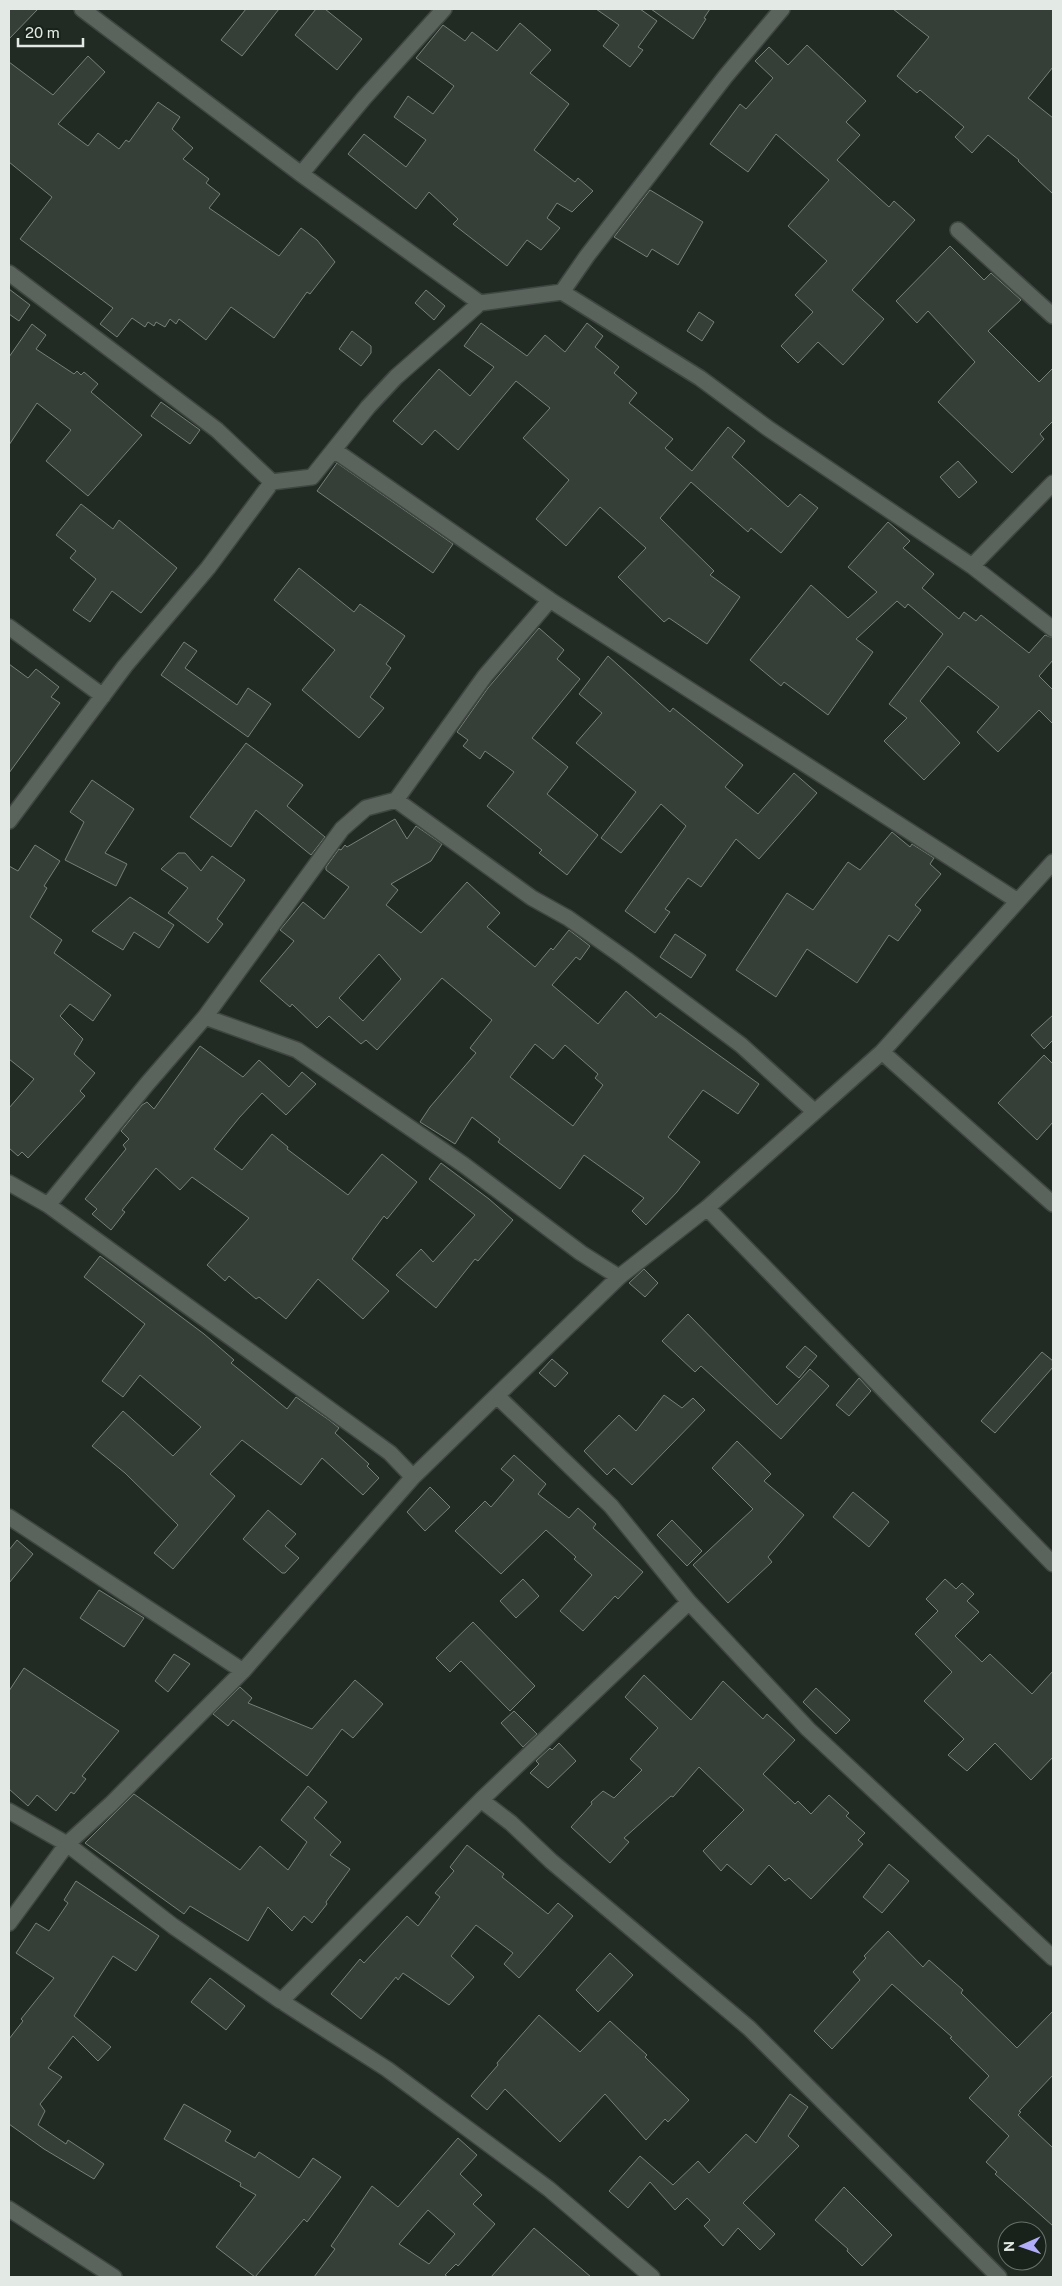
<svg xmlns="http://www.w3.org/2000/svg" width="1062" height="2286" viewBox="0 0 1062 2286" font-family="'Public Sans',sans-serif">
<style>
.building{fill:#353e37;stroke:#768078;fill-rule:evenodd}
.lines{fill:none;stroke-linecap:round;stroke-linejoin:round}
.minor-casing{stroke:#3f4641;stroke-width:18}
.minor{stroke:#5a635c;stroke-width:15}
</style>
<rect width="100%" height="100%" fill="#222a24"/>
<path class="building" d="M 9,9 L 38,9 L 9,39 Z
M 246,9 L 279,9 L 242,56 L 221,40 Z
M 316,9 L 325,9 L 362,39 L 337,70 L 295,35 Z
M 596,9 L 640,9 L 657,21 L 638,47 L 643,50 L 630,67 L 603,46 L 619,25 Z
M 651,9 L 710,9 L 704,18 L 706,19 L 693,39 Z
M 893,9 L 1053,9 L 1053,67 L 1028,98 L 1053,118 L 1053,194 L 1018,161 L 1019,160 L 988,135 L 972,153 L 955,137 L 964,127 L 920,90 L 917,93 L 897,76 L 929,37 Z
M 520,23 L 551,50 L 530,73 L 569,104 L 534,150 L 575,182 L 578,178 L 593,191 L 572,212 L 557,203 L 547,218 L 560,228 L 541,250 L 527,240 L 507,266 L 453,224 L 458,219 L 429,192 L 416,209 L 348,154 L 364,134 L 406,167 L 426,140 L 394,117 L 408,96 L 433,114 L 454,86 L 416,58 L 443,25 L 465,41 L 472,32 L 497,51 Z
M 807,45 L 866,101 L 846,122 L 860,135 L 837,160 L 889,207 L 894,201 L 915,220 L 852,290 L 884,319 L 843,365 L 818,342 L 798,363 L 781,346 L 813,312 L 795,295 L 827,261 L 788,226 L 829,180 L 776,134 L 748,172 L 710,144 L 740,104 L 746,109 L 773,78 L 755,61 L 769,47 L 788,65 Z
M 88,56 L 105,72 L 58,124 L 88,146 L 98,133 L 119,149 L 126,140 L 129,142 L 158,102 L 180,117 L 172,129 L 193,148 L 183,159 L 209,179 L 206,183 L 220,194 L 209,208 L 279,256 L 301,228 L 317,240 L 335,262 L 310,294 L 307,292 L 274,338 L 231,307 L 206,340 L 179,319 L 176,324 L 170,319 L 165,327 L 156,322 L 154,326 L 148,322 L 145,327 L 132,318 L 117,337 L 100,324 L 113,308 L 20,239 L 52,197 L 9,162 L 9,62 L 53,95 Z
M 650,190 L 703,222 L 678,265 L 652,249 L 647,257 L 614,237 Z
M 950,246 L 984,280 L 991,273 L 1021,300 L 988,331 L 1039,382 L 1053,368 L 1053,421 L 1040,434 L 1044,439 L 1012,473 L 938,402 L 975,362 L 928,311 L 917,323 L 896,301 Z
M 9,289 L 30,305 L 19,321 L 9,314 Z
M 426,290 L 445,306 L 434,320 L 415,303 Z
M 699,312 L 714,322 L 702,341 L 687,331 Z
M 481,323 L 527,356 L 545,335 L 565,352 L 587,323 L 603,336 L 595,347 L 619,367 L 614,373 L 637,393 L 629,403 L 673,439 L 665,448 L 692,471 L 728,427 L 745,441 L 732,457 L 788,507 L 800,494 L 818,508 L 781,553 L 751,528 L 748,532 L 691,482 L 660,518 L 714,571 L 710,575 L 740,597 L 707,644 L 669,618 L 664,622 L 618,577 L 646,548 L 600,507 L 566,546 L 536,519 L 569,480 L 523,438 L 550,408 L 516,381 L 458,450 L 435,430 L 422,445 L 393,421 L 439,369 L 470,396 L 494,367 L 464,346 Z
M 32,324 L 46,335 L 36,349 L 74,374 L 77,371 L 81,375 L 84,372 L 98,384 L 91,392 L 142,435 L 88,496 L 46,461 L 71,430 L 37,403 L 9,445 L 9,357 Z
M 352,331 L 371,346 L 371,353 L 361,366 L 339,349 Z
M 161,402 L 200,430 L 190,444 L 151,416 Z
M 958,461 L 977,482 L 959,498 L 940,477 Z
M 337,463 L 453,544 L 433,573 L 317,491 Z
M 81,504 L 113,529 L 119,520 L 177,568 L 141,613 L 112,591 L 90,622 L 73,610 L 96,579 L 70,558 L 76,551 L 56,535 Z
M 888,522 L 910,541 L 903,548 L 934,574 L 922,588 L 959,619 L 964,612 L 976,621 L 981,615 L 1029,653 L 1045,635 L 1053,638 L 1053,660 L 1039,676 L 1053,690 L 1053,724 L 1039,710 L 998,752 L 977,732 L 999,707 L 948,666 L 920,701 L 960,743 L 924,780 L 884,741 L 907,718 L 889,704 L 943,634 L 908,604 L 905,608 L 897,601 L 856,639 L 873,652 L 828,715 L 784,682 L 781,686 L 750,660 L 811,585 L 848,618 L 877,592 L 848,567 Z
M 299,568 L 354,612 L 360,604 L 405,636 L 386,664 L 391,668 L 370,697 L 384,708 L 359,738 L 302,690 L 335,650 L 274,600 Z
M 539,628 L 564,650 L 557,659 L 580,679 L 532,738 L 568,767 L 547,794 L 598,835 L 567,875 L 539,853 L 542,850 L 487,806 L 514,772 L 485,751 L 480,759 L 463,746 L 468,740 L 457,732 L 488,688 Z
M 184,642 L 197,651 L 185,668 L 237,705 L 248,688 L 271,704 L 248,737 L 161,675 Z
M 608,656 L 670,712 L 673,708 L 743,765 L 725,787 L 758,814 L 794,773 L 817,793 L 759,859 L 736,839 L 701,887 L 688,878 L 665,909 L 670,912 L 655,933 L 625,911 L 686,826 L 661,804 L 621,853 L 601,838 L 636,792 L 576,743 L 602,713 L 579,694 Z
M 9,664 L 28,678 L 36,669 L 59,687 L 51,697 L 60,703 L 9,773 Z
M 246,743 L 303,785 L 287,806 L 325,837 L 311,855 L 256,810 L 231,847 L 190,817 Z
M 92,780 L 134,809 L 105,853 L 127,864 L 116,886 L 65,860 L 84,822 L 70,812 Z
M 395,819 L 407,839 L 416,826 L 442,844 L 431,861 L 391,884 L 398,890 L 386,905 L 421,933 L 467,882 L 500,913 L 487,927 L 535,967 L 551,948 L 553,950 L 569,930 L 590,946 L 580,960 L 576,957 L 552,985 L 598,1024 L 626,991 L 656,1018 L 660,1013 L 759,1084 L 738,1114 L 703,1090 L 668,1137 L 700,1162 L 677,1192 L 646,1225 L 632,1211 L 644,1198 L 584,1155 L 560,1189 L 498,1142 L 500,1139 L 472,1117 L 455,1144 L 420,1122 L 430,1107 L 476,1053 L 470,1048 L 492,1020 L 442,978 L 377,1050 L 366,1040 L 361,1044 L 329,1016 L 317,1028 L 292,1004 L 290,1007 L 260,981 L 294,941 L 280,930 L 303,902 L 324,919 L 349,887 L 326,870 L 326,867 L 339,849 L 341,850 L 345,845 L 347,847 ZM 379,954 L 401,979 L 363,1021 L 339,998 ZM 535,1044 L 553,1059 L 565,1045 L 598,1074 L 595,1078 L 603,1085 L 573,1126 L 510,1077 Z
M 892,832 L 910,847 L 912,844 L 934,858 L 930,864 L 941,874 L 915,905 L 921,910 L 898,941 L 889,935 L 857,983 L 807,949 L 776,997 L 736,970 L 787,893 L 813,910 L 848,862 L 860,870 Z
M 35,845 L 60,861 L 44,886 L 47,888 L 30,917 L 62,940 L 54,953 L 111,995 L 93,1021 L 70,1004 L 60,1016 L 83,1039 L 74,1054 L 95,1073 L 80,1091 L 85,1096 L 28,1158 L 22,1152 L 18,1156 L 9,1148 L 9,1108 L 34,1079 L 9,1059 L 9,866 L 18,871 Z
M 178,853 L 185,853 L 201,871 L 212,856 L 245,880 L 217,919 L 223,924 L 208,943 L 168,913 L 188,888 L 161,869 Z
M 130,897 L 174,925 L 159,948 L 134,932 L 123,950 L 92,931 Z
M 675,934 L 706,955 L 691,978 L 660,957 Z
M 1053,1015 L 1053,1040 L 1044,1049 L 1031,1035 Z
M 200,1046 L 243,1077 L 259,1060 L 289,1087 L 302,1072 L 316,1084 L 286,1115 L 262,1093 L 239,1118 L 214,1149 L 242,1170 L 272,1134 L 288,1147 L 287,1149 L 348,1195 L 382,1154 L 417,1182 L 387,1219 L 384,1216 L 352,1259 L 389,1291 L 363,1319 L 318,1279 L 286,1319 L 259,1297 L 256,1299 L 229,1276 L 225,1281 L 207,1265 L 249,1218 L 192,1177 L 180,1190 L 156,1168 L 122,1210 L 125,1212 L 111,1230 L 92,1214 L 97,1209 L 85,1199 L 126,1149 L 123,1145 L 129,1139 L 121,1131 L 142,1105 L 147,1102 L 154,1109 Z
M 1044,1055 L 1053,1064 L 1053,1122 L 1037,1140 L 998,1103 Z
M 441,1163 L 489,1199 L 513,1220 L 478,1261 L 475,1259 L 436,1308 L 396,1275 L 421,1249 L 433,1262 L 475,1215 L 429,1179 Z
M 100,1256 L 204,1334 L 234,1360 L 231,1363 L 287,1409 L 296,1397 L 329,1420 L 339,1428 L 335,1433 L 369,1464 L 367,1466 L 379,1478 L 363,1495 L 322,1458 L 301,1485 L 242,1440 L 210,1474 L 235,1496 L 173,1569 L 154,1553 L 178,1525 L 125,1473 L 92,1446 L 123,1411 L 173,1456 L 201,1427 L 140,1375 L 123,1397 L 102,1381 L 145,1324 L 84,1277 Z
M 644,1269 L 658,1283 L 645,1297 L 629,1283 Z
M 688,1314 L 777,1405 L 810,1369 L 829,1386 L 781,1439 L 701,1366 L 695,1372 L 662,1341 Z
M 805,1346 L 817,1356 L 799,1378 L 786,1367 Z
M 1042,1352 L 1053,1361 L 1053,1367 L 995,1433 L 981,1421 Z
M 552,1359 L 568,1373 L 555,1387 L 539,1373 Z
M 859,1378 L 871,1391 L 849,1416 L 836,1405 Z
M 664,1395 L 682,1408 L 693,1398 L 705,1410 L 632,1485 L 614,1468 L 607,1475 L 584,1451 L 619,1415 L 636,1431 Z
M 737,1441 L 771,1474 L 764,1481 L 804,1515 L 768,1557 L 772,1562 L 728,1603 L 693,1565 L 753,1509 L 712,1468 Z
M 514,1455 L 546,1484 L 538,1494 L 569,1518 L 578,1508 L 596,1524 L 593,1528 L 643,1572 L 618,1599 L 615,1596 L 583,1631 L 560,1611 L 592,1575 L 574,1559 L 576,1557 L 546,1530 L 501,1574 L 455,1531 L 485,1501 L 491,1507 L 514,1480 L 501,1469 Z
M 430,1487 L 450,1507 L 425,1531 L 407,1512 Z
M 853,1492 L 889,1522 L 869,1547 L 833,1517 Z
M 268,1510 L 296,1534 L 285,1546 L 299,1558 L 285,1573 L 282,1573 L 243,1539 Z
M 672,1520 L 702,1551 L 687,1566 L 657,1535 Z
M 17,1540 L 33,1554 L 9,1583 L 9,1550 Z
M 523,1579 L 539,1596 L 516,1618 L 500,1601 Z
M 945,1579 L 956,1589 L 962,1583 L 974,1594 L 967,1601 L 979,1612 L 955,1636 L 982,1662 L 990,1654 L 1032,1694 L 1053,1671 L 1053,1757 L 1031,1780 L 995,1743 L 967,1771 L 948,1755 L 964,1739 L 924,1701 L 952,1672 L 915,1634 L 938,1611 L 926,1599 Z
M 99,1590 L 144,1618 L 124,1647 L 80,1618 Z
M 473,1622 L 535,1686 L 510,1711 L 461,1661 L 450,1672 L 436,1658 Z
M 174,1654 L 190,1664 L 168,1692 L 155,1681 Z
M 24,1668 L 119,1731 L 82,1776 L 86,1779 L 74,1794 L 71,1792 L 56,1811 L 37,1795 L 28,1806 L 9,1789 L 9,1691 Z
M 644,1675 L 691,1720 L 723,1681 L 763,1719 L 767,1714 L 795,1740 L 763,1774 L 795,1804 L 798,1801 L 811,1814 L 829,1795 L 849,1813 L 846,1816 L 865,1833 L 858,1840 L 863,1844 L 811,1899 L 789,1878 L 785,1881 L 769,1865 L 751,1885 L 727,1864 L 721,1871 L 703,1851 L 744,1810 L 699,1767 L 673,1797 L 671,1796 L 624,1838 L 629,1842 L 610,1863 L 571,1827 L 592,1804 L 591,1802 L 603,1791 L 614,1798 L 642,1770 L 630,1759 L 658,1728 L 625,1697 Z
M 355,1680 L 383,1704 L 353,1738 L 342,1729 L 307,1776 L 233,1720 L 228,1726 L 213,1714 L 240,1687 L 252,1698 L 248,1703 L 312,1729 Z
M 816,1688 L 850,1720 L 836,1734 L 803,1702 Z
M 514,1711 L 537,1734 L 523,1747 L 501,1723 Z
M 559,1743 L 576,1761 L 548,1788 L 530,1773 L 539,1764 L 536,1761 L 550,1748 L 552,1750 Z
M 308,1786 L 327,1802 L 314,1818 L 341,1842 L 330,1855 L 350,1869 L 326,1902 L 327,1904 L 312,1923 L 304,1916 L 292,1931 L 268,1907 L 248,1941 L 190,1906 L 184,1914 L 85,1843 L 134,1794 L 240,1870 L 260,1846 L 288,1870 L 307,1842 L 281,1820 Z
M 467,1845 L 504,1874 L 502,1877 L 548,1914 L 558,1903 L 573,1916 L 519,1978 L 504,1964 L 513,1953 L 476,1925 L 451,1956 L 474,1977 L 449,2005 L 403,1973 L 398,1980 L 396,1977 L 361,2019 L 331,1994 L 360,1959 L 364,1963 L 407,1916 L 418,1926 L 440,1897 L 435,1893 L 454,1871 L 450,1867 Z
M 889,1864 L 909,1881 L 882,1913 L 863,1897 Z
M 76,1881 L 159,1936 L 136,1971 L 113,1956 L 74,2016 L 111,2047 L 98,2061 L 73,2036 L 48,2068 L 62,2077 L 40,2104 L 45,2111 L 38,2125 L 66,2144 L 68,2140 L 104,2164 L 94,2179 L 44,2149 L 9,2124 L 9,2039 L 23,2021 L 21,2019 L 54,1978 L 16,1953 L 36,1923 L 49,1931 L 68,1903 L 64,1900 Z
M 888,1931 L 923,1967 L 929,1960 L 963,1990 L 961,1993 L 1017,2048 L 1053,2011 L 1053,2075 L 1019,2111 L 1021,2112 L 1018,2115 L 1053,2148 L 1053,2226 L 995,2174 L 997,2172 L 986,2162 L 1009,2136 L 969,2098 L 989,2076 L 950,2038 L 952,2037 L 892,1984 L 832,2049 L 814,2031 L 860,1980 L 853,1972 L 866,1958 L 864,1956 Z
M 610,1953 L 633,1975 L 598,2012 L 576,1990 Z
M 210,1978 L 245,2006 L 226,2030 L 191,2002 Z
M 539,2015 L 580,2052 L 610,2021 L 647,2055 L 645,2057 L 689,2100 L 668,2122 L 665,2119 L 646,2140 L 605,2094 L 560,2142 L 505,2089 L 487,2110 L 471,2096 L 498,2065 L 497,2063 Z
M 790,2094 L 808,2107 L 788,2136 L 799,2146 L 743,2203 L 775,2234 L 760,2250 L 738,2228 L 723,2246 L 704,2226 L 710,2220 L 687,2198 L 675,2210 L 650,2182 L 628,2208 L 609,2191 L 640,2156 L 673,2185 L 698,2161 L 709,2173 L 746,2134 L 756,2143 Z
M 184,2104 L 231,2131 L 225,2141 L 255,2158 L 259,2152 L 299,2178 L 313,2158 L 341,2177 L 307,2222 L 304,2219 L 255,2277 L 216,2247 L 256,2195 L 240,2186 L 241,2183 L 164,2139 Z
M 458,2138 L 477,2155 L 460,2174 L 482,2195 L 473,2204 L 495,2224 L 458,2266 L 456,2264 L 445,2275 L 448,2277 L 314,2277 L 335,2249 L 331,2246 L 372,2186 L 398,2207 ZM 428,2210 L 455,2234 L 429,2264 L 399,2244 Z
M 844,2187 L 892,2235 L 862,2266 L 847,2251 L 848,2249 L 815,2220 Z
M 534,2228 L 591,2277 L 491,2277 Z"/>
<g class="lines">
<g class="minor-casing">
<path id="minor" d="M 82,9 L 301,174 L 480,303
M 301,174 L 364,98 L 444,9
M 958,230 L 1053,316
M 9,273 L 217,430 L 272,482
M 562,292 L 700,378 L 769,429 L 972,566 L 1053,629
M 334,450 L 550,600 L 1016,900
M 972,566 L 1053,483
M 9,627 L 103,696
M 396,800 L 532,898 L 568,918 L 626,959 L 741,1045 L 815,1112
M 9,821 L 125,666 L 208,568 L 272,482 L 312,477 L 368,407 L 396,377 L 480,303 L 562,292 L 587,256 L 725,77 L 782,9
M 205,1017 L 297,1050 L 464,1165 L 581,1253 L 619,1277
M 882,1052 L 1053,1204
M 9,1183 L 48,1205 L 390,1453 L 413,1477
M 48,1205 L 147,1084 L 205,1017 L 342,829 L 366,808 L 396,800 L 485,676 L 550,600
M 707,1208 L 1053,1564
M 497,1396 L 611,1506 L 689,1602 L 808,1729 L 1053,1958
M 9,1517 L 243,1671
M 481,1800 L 511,1823 L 551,1861 L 749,2028 L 999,2277
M 9,1811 L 67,1844 L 173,1926 L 281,2001 L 387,2069 L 549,2189 L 652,2277
M 9,1923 L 67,1844 L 111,1804 L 243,1671 L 413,1477 L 619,1277 L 707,1208 L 882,1052 L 1053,862
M 281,2001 L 481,1800 L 689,1602
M 9,2209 L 114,2277"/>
</g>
<use href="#minor" class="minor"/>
</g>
<rect width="1062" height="2286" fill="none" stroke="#e3e9e4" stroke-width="20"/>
<g transform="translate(1022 2246) rotate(268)"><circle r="24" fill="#18211a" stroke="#69716b"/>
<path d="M0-4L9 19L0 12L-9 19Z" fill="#b2adf9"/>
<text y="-8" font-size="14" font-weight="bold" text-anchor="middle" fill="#e3e9e4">N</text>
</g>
<path d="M18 38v8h65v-8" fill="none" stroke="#e3e9e4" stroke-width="2.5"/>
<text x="25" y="38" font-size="15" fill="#e3e9e4" stroke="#18211a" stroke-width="4" paint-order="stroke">20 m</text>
</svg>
